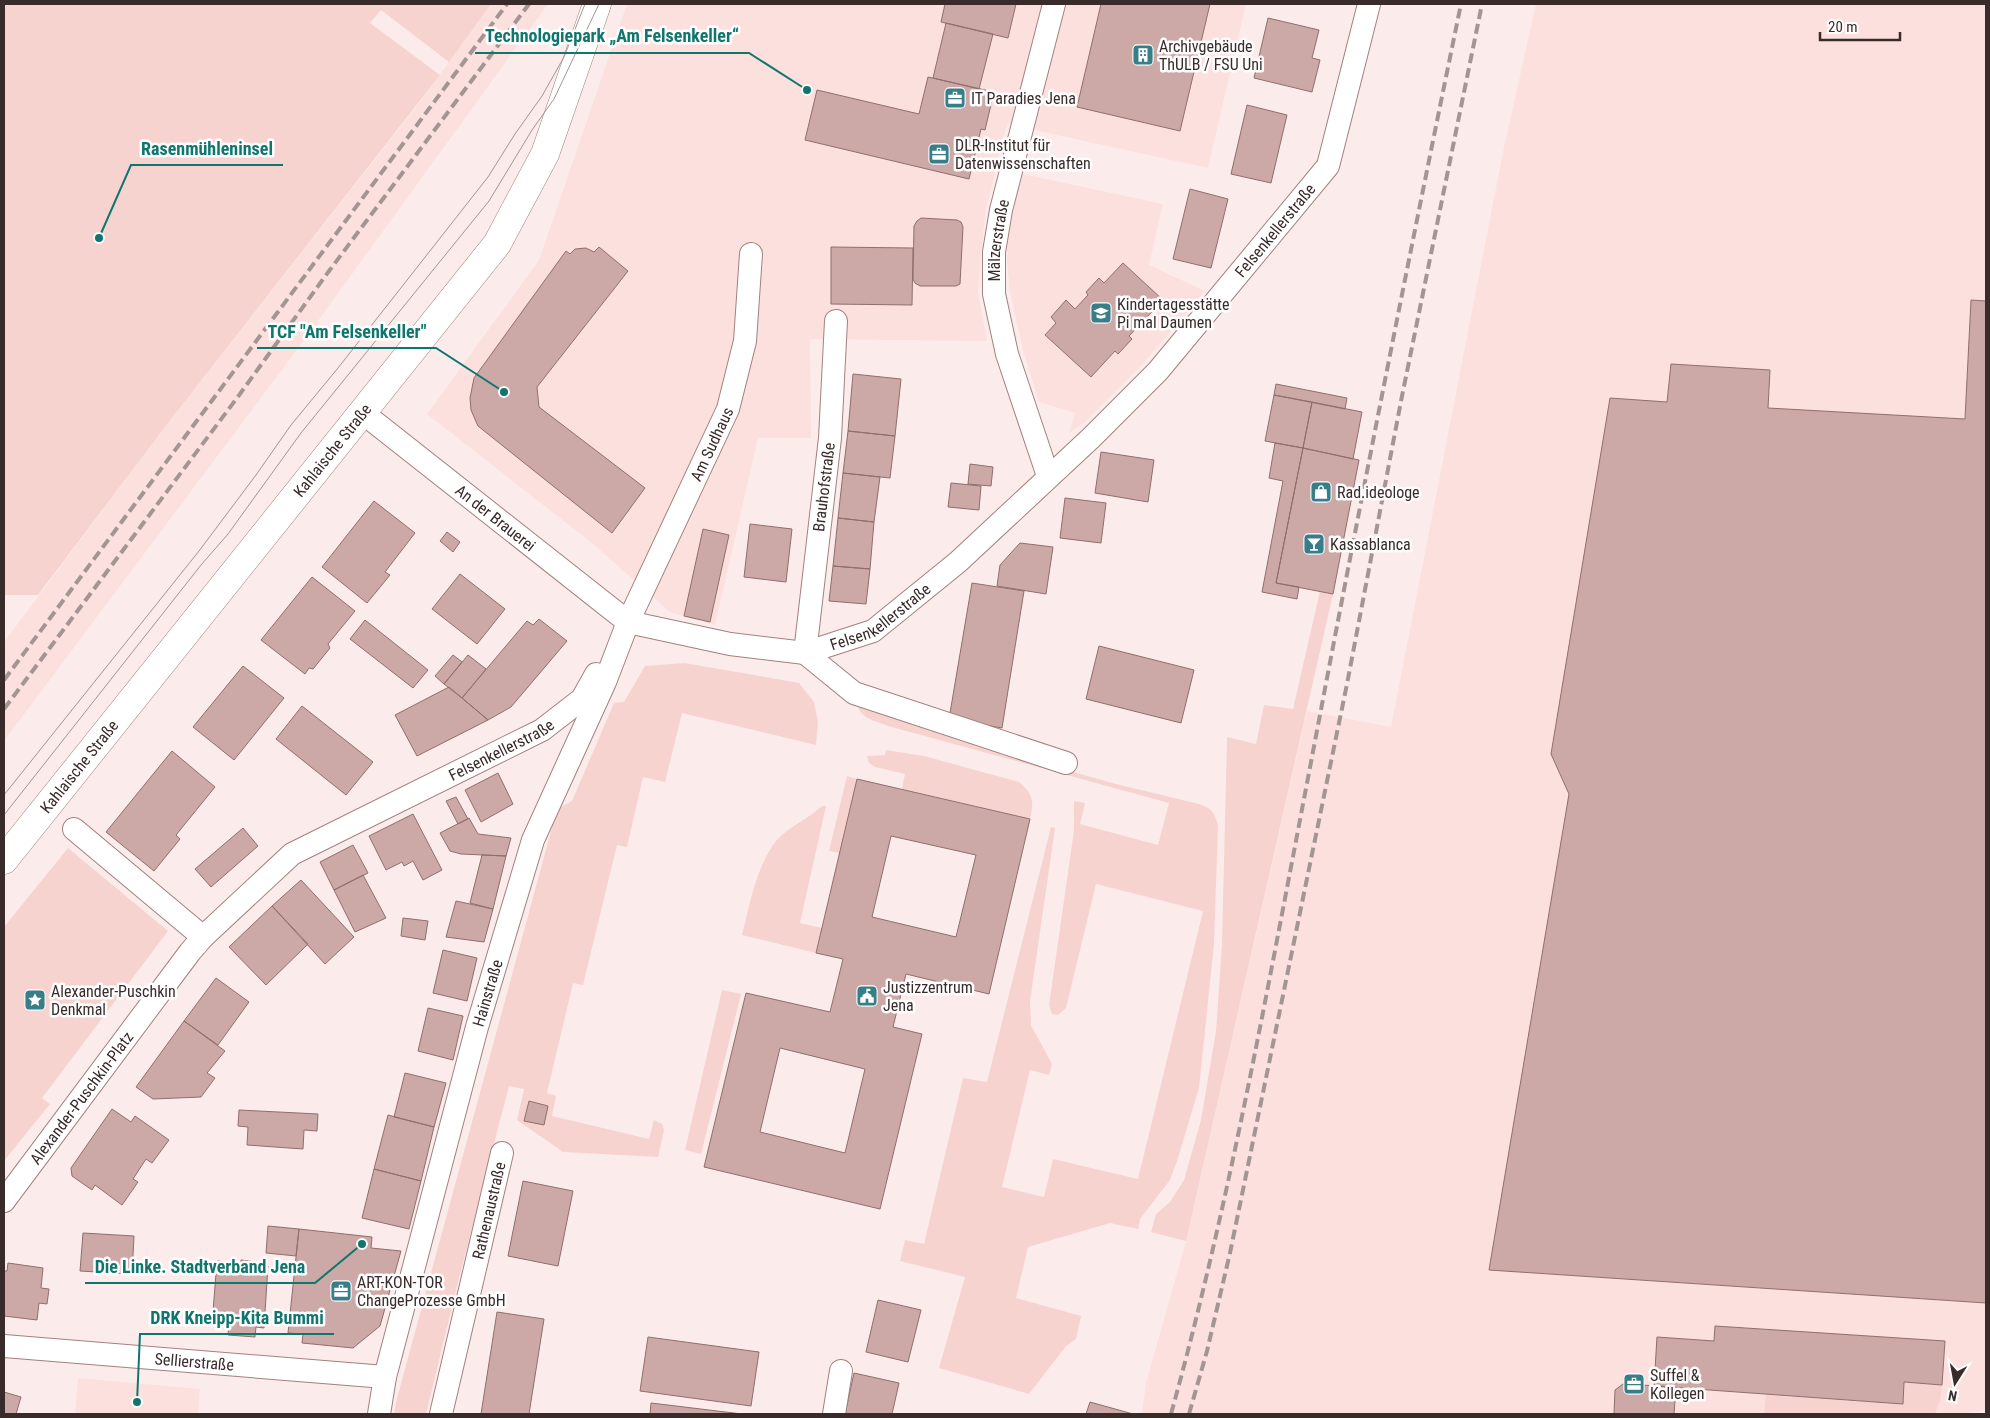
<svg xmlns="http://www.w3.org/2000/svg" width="1990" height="1418" viewBox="0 0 1990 1418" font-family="'Roboto Condensed',sans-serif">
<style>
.built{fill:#fce0dd}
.green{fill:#f7d3d0}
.building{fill:#cca9a6;stroke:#8f6e6c;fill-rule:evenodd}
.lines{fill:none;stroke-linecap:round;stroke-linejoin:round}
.minor-casing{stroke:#a2817e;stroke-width:24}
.secondary-casing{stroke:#a2817e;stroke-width:29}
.minor{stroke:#fff;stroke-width:22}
.secondary{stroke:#fff;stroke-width:28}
.tram{stroke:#a39594;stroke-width:1}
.rail{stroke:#a39594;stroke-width:4;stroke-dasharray:10 5;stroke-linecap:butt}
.labels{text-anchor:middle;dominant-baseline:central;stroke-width:5;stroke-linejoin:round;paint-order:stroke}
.poi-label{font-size:16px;fill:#392b2a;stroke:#fdfdfd;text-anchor:start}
.street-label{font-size:16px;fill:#392b2a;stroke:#fdfdfd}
.leader{fill:none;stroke:#0f766e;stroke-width:2}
.callout-dot{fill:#0f766e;stroke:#fdfdfd;stroke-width:2}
.callout-label{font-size:18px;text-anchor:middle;font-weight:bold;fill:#0f766e;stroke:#fdfdfd;stroke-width:5;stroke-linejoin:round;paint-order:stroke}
</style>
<rect width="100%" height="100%" fill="#fbeceb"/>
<path class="built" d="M 491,4 L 548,4 L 299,347 L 4,741 L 4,642 L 168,423 L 420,102 Z
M 627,4 L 1246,4 L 1208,168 L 1007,124 L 986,209 L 981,252 L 978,293 L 987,341 L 810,339 L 811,438 L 758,438 L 715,625 L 670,612 L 593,544 L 427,414 L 539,260 Z
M 1536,4 L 1986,4 L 1986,1410 L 1962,1414 L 1142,1414 L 1146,1383 L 1186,1241 L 1307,711 L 1391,727 L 1503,152 Z
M 1023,174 L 1163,204 L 1149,265 L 1205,291 L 1142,365 L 1085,422 L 1069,433 L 1075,413 L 1039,402 L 1024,354 L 1010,292 L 1007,261 L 1008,226 Z
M 78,1378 L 200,1389 L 198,1414 L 75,1414 Z"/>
<path class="green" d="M 4,4 L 491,4 L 449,62 L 381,10 L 370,23 L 440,75 L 168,423 L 38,595 L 4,595 Z
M 1320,591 L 1333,594 L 1186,1241 L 1151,1232 L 1156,1214 L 1170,1202 L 1184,1180 L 1201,1120 L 1216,1031 L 1222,944 L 1227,737 L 1256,744 L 1264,705 L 1293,709 Z
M 685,663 L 799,683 L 814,702 L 818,722 L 816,745 L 682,713 L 665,782 L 643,777 L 627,847 L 617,845 L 583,985 L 573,983 L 547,1093 L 556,1096 L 552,1116 L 649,1139 L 654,1120 L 662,1124 L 664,1130 L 658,1157 L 563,1152 L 517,1120 L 524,1089 L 509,1086 L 459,1278 L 426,1414 L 394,1414 L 396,1402 L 557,809 L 572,801 L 614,703 L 624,702 L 645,666 Z
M 857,702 L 1023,758 L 1116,784 L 1199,804 C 1212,808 1215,813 1218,826 L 1214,944 L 1199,1088 L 1178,1158 L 1170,1180 L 1140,1219 L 1138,1229 L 1110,1223 L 1028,1247 L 1016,1298 L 1081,1316 L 1076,1339 L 1066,1346 L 1029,1394 L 939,1368 L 965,1277 L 900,1261 L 905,1240 L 924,1244 L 963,1078 L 987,1082 L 1051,827 L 1055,828 L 1030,1001 L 1031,1025 L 1052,1064 L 1049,1075 L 1030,1070 L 1002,1187 L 1044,1197 L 1053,1159 L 1138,1179 L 1203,911 L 1096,884 L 1066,1008 L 1058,1015 L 1052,1014 L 1049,1005 L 1074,830 L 1074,801 L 1085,803 L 1080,824 L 1158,845 L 1169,803 L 888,726 C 874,720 859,719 857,702 Z
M 886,750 L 924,756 L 1019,782 C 1034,795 1034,801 1030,819 L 902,789 L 905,774 L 875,767 L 869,763 L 867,756 L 885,755 Z
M 847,776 L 857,779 L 840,853 L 829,851 Z
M 822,806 L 826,806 L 800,923 L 822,928 L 816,953 L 742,935 C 750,904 756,867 776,841 C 789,826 809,819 822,806 Z
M 68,848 L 168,931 L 42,1098 L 50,1104 L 4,1161 L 4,927 Z
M 722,990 L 741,994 L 701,1154 L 685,1150 Z
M 1904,1382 L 1942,1385 L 1940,1400 L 1935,1414 L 1764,1414 L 1766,1395 L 1903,1404 Z"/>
<path class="building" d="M 945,4 L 1016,4 L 1008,38 L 941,22 Z
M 1101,4 L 1210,4 L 1180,131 L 1077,107 Z
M 1268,18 L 1319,30 L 1312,58 L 1320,60 L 1312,92 L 1254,78 Z
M 946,23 L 993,34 L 979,89 L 933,78 Z
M 928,77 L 994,92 L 985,130 L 981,129 L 969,179 L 805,140 L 817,90 L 919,114 Z
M 1247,105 L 1287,115 L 1271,183 L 1231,174 Z
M 1190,189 L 1228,199 L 1211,268 L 1173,259 Z
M 921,218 L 957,220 L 961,222 L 963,227 L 960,284 L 956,286 L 920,286 L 915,283 L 913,279 L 914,226 L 917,221 Z
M 599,247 L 628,271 L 537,387 L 539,407 L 645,488 L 612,533 L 478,426 L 471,410 L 470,398 L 474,378 L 566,251 L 570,254 L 575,249 L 586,248 L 594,252 Z
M 831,247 L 913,248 L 912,305 L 831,304 Z
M 1123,263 L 1163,300 L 1129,336 L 1132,339 L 1118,354 L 1115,351 L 1091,377 L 1045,335 L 1056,323 L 1051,317 L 1066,300 L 1075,309 L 1088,295 L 1086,292 L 1099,278 L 1104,283 Z
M 1971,300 L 1986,301 L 1986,1303 L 1489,1270 L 1569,794 L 1551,754 L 1610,398 L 1667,402 L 1671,364 L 1770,370 L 1768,408 L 1965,419 Z
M 853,374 L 901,379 L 895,436 L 848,431 Z
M 1276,384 L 1347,398 L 1345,409 L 1274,395 Z
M 1274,395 L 1312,402 L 1303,448 L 1265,441 Z
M 1312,402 L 1362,412 L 1353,459 L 1303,448 Z
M 848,431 L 895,436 L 890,478 L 843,473 Z
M 1275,443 L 1303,448 L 1276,583 L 1299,587 L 1297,599 L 1262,592 L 1283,481 L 1269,478 Z
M 1303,448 L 1359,460 L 1333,594 L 1276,583 Z
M 1101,452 L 1154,460 L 1148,502 L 1095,493 Z
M 970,464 L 993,467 L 991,486 L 968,484 Z
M 843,473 L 880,477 L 874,522 L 838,518 Z
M 951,483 L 981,486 L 979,510 L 948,507 Z
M 1065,498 L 1106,503 L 1101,543 L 1060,538 Z
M 374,501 L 415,533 L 385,572 L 390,575 L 367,603 L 322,567 Z
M 838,518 L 874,522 L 870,569 L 833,566 Z
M 750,524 L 792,529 L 786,582 L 744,577 Z
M 703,529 L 729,535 L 710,622 L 684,616 Z
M 447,532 L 460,542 L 453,552 L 440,541 Z
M 1020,543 L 1053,547 L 1046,594 L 997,586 L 1000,565 Z
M 833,566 L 870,569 L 866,604 L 829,601 Z
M 460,574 L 505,609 L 477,644 L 432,609 Z
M 312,577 L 355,611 L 328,644 L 330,648 L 313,669 L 309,668 L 305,674 L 261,640 Z
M 972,583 L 1024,591 L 1002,728 L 949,719 Z
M 539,619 L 567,641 L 511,707 L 488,720 L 462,698 L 527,621 L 533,625 Z
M 365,620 L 428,670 L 413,688 L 350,639 Z
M 1099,646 L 1194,670 L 1181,723 L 1086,699 Z
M 453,655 L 462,662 L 444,684 L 435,676 Z
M 468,655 L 486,669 L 462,698 L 444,684 Z
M 243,666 L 284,698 L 234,760 L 193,727 Z
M 449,687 L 488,720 L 417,756 L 395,715 Z
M 302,706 L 373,762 L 346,795 L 276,739 Z
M 172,751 L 215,787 L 176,835 L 180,839 L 154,871 L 106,832 Z
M 498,773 L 513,804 L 481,822 L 465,790 Z
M 857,779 L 1030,819 L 989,994 L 906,974 L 893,1027 L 922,1034 L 880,1209 L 704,1167 L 746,993 L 830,1012 L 843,959 L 816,953 ZM 891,836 L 976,855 L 956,937 L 872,917 ZM 780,1048 L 865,1069 L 845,1153 L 760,1132 Z
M 456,797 L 468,819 L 458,824 L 446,801 Z
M 413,814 L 442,870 L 423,880 L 413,861 L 404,866 L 402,862 L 386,870 L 369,836 Z
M 469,818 L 478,834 L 511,838 L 506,856 L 461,854 L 450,851 L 440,833 Z
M 243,828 L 258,846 L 211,887 L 195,869 Z
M 353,845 L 368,873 L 334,890 L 320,862 Z
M 482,855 L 506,856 L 493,909 L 470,903 Z
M 363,875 L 386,918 L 355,932 L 334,890 Z
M 301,880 L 354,937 L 325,964 L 272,906 Z
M 456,901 L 493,909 L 484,942 L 446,937 Z
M 272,906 L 308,944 L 266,985 L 229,947 Z
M 403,918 L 428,921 L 425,940 L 401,936 Z
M 443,950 L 477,958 L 467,1001 L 433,993 Z
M 216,978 L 249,1002 L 218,1045 L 184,1021 Z
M 428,1008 L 463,1016 L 453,1060 L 418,1051 Z
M 184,1021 L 225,1051 L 207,1073 L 215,1078 L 201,1097 L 153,1099 L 136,1087 Z
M 405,1073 L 446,1083 L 434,1127 L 394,1117 Z
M 529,1101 L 548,1106 L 544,1125 L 524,1121 Z
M 112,1109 L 131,1122 L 135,1116 L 169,1140 L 152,1163 L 146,1159 L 133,1179 L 138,1182 L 122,1205 L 95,1185 L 92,1190 L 72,1176 L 71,1168 Z
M 239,1110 L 318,1114 L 317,1131 L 304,1130 L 303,1149 L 247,1145 L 248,1127 L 238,1126 Z
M 388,1115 L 434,1127 L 421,1181 L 374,1169 Z
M 374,1169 L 421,1181 L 409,1229 L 362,1218 Z
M 523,1181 L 573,1191 L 558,1266 L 508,1256 Z
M 268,1226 L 299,1229 L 296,1256 L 266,1253 Z
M 299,1229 L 372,1237 L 371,1248 L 401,1251 L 380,1326 L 353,1348 L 302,1343 L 303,1334 L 288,1333 Z
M 83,1233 L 134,1236 L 132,1274 L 80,1271 Z
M 241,1260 L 257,1262 L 257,1265 L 268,1266 L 264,1328 L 256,1327 L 255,1337 L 228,1335 L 229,1325 L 212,1324 L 217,1261 L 241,1263 Z
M 8,1263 L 43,1268 L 41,1288 L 49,1289 L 47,1304 L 39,1303 L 37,1320 L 4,1316 L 4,1271 L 7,1271 Z
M 878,1300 L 921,1310 L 908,1362 L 866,1352 Z
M 497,1312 L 544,1319 L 529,1414 L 481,1414 Z
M 1715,1326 L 1945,1341 L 1942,1385 L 1904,1382 L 1903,1404 L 1654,1386 L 1657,1337 L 1714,1341 Z
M 648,1337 L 759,1352 L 751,1406 L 640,1391 Z
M 854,1373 L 899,1383 L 892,1414 L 845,1414 Z
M 1623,1384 L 1676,1387 L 1674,1414 L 1614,1414 L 1615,1390 Z
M 4,1392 L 21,1397 L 16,1414 L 4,1414 Z
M 1090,1402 L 1133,1414 L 1086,1414 Z
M 651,1403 L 742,1414 L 650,1414 Z"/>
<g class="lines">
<g class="minor-casing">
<g id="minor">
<path d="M 836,321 L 830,438 L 805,653 L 854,693 L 1066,763"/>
<path id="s1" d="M 363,413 L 628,622 L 730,644 L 805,653 L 873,631 L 958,562 L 1091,438 L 1158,371 L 1328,166 L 1369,4"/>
<path id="s2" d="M 1048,476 L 1007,354 L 994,294 L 994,252 L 1001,210 L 1054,4"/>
<path d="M 74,829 L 203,937"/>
<path id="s3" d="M 4,1201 L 190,952 L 203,937 L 292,854 L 542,730 L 582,699 L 596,674"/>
<path id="s4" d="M 4,1346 L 385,1377"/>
<path id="s5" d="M 379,1414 L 385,1377 L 477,1027 L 533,840 L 605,682 L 628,622 L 728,409 L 745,341 L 751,254"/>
<path id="s6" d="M 441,1414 L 502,1153"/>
<path d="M 834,1414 L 841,1371"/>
</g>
</g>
<g class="secondary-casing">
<g id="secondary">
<path id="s7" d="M 4,860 L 497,244 L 545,154 L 597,4"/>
</g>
</g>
<use href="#minor" class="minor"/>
<use href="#secondary" class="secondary"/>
<path class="tram" d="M 4,795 L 199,551 L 256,475 L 291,425 L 338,368 L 488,177 L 515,134 L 542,96 L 564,57 L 585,4
M 4,815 L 201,565 L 228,534 L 301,433 L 489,201 L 532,130 L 554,99 L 599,4"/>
<path class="rail" d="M 4,680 L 507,4
M 4,709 L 237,398 L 329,271 L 529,4
M 1171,1414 C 1229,1205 1267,991 1308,778 C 1357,519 1408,261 1461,4
M 1189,1414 L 1207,1351 L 1230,1253 L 1347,684 L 1402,396 L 1482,4"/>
</g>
<defs>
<g id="building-square" transform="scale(1.125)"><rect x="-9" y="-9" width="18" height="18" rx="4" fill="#377e88" stroke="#fdfdfd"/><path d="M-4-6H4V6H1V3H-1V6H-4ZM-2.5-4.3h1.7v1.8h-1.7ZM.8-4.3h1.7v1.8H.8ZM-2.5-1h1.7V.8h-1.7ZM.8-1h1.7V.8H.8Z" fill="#fff"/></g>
<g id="office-square" transform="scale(1.125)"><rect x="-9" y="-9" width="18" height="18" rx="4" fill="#377e88" stroke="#fdfdfd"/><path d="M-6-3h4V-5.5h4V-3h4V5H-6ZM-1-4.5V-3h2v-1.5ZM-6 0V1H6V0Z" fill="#fff"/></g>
<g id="school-square" transform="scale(1.125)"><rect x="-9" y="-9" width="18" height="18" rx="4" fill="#377e88" stroke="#fdfdfd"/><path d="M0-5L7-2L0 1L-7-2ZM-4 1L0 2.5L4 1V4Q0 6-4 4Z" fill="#fff"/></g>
<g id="shop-square" transform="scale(1.125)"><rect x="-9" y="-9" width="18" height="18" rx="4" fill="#377e88" stroke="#fdfdfd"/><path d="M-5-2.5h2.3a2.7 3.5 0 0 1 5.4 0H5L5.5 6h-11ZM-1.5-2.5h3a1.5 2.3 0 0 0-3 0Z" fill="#fff"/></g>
<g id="bar-square" transform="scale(1.125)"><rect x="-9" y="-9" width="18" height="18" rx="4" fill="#377e88" stroke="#fdfdfd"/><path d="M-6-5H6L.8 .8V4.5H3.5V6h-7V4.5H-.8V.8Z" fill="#fff"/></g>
<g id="civic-square" transform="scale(1.125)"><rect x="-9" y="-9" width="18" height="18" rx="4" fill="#377e88" stroke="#fdfdfd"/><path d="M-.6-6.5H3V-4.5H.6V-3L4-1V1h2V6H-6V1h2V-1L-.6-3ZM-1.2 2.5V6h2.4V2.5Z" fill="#fff"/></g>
<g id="sight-square" transform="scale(1.125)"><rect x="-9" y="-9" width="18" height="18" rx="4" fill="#377e88" stroke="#fdfdfd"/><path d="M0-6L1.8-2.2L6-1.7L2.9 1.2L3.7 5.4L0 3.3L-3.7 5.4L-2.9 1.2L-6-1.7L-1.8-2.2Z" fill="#fff"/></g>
</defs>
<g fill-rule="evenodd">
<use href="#building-square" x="1143" y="55"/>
<use href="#office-square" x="955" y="98"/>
<use href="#office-square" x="939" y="154"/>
<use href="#school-square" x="1101" y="313"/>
<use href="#shop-square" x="1321" y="492"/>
<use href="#bar-square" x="1314" y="544"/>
<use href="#civic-square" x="867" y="996"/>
<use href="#sight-square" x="35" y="1000"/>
<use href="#office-square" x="341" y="1291"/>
<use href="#office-square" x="1634" y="1384"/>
</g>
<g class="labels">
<g class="poi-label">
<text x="1159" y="46">Archivgebäude<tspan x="1159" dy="18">ThULB / FSU Uni</tspan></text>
<text x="971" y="98">IT Paradies Jena</text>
<text x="955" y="145">DLR-Institut für<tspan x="955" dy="18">Datenwissenschaften</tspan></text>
<text x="1117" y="304">Kindertagesstätte<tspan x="1117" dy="18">Pi mal Daumen</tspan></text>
<text x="1337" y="492">Rad.ideologe</text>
<text x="1330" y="544">Kassablanca</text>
<text x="883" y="987">Justizzentrum<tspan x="883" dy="18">Jena</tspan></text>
<text x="51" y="991">Alexander-Puschkin<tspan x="51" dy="18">Denkmal</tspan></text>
<text x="357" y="1282">ART-KON-TOR<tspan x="357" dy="18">ChangeProzesse GmbH</tspan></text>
<text x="1650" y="1375">Suffel &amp;<tspan x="1650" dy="18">Kollegen</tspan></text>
</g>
<g class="street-label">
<text stroke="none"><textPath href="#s1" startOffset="1158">Felsenkellerstraße</textPath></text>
<text stroke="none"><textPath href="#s2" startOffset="244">Mälzerstraße</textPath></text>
<text stroke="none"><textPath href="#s5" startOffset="1029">Am Sudhaus</textPath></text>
<text stroke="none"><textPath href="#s7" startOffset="525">Kahlaische Straße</textPath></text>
<text transform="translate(824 487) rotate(-83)">Brauhofstraße</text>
<text stroke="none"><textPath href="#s1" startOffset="169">An der Brauerei</textPath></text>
<text stroke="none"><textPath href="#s1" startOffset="602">Felsenkellerstraße</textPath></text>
<text stroke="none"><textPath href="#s3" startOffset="686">Felsenkellerstraße</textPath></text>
<text stroke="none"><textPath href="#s7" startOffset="120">Kahlaische Straße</textPath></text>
<text stroke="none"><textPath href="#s5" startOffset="435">Hainstraße</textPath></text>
<text stroke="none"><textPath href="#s3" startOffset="129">Alexander-Puschkin-Platz</textPath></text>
<text stroke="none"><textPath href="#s6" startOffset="209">Rathenaustraße</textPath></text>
<text stroke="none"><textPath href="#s4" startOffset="191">Sellierstraße</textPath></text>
</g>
</g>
<path class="leader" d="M807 90L749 53H475M99 238L131 165H283M504 392L436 348H257M362 1244L315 1283H85M137 1402L140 1334H334"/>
<g class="callout-dot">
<circle cx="807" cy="90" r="5"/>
<circle cx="99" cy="238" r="5"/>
<circle cx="504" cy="392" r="5"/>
<circle cx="362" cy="1244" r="5"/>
<circle cx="137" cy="1402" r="5"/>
</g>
<g class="callout-label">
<text x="612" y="42">Technologiepark „Am Felsenkeller“</text>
<text x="207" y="155">Rasenmühleninsel</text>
<text x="347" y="338">TCF "Am Felsenkeller"</text>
<text x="200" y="1273">Die Linke. Stadtverband Jena</text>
<text x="237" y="1324">DRK Kneipp-Kita Bummi</text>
</g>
<rect width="1990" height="1418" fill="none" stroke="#392b2a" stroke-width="10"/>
<g transform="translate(1955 1383) rotate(191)" stroke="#fdfdfd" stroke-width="4" paint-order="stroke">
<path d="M0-4L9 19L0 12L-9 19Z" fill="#392b2a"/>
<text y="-8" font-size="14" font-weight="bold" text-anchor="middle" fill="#392b2a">N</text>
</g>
<path d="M1820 32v8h80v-8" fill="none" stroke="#392b2a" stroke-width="2.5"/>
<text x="1828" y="32" font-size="15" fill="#392b2a" stroke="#fdfdfd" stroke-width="4" paint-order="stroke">20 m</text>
</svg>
